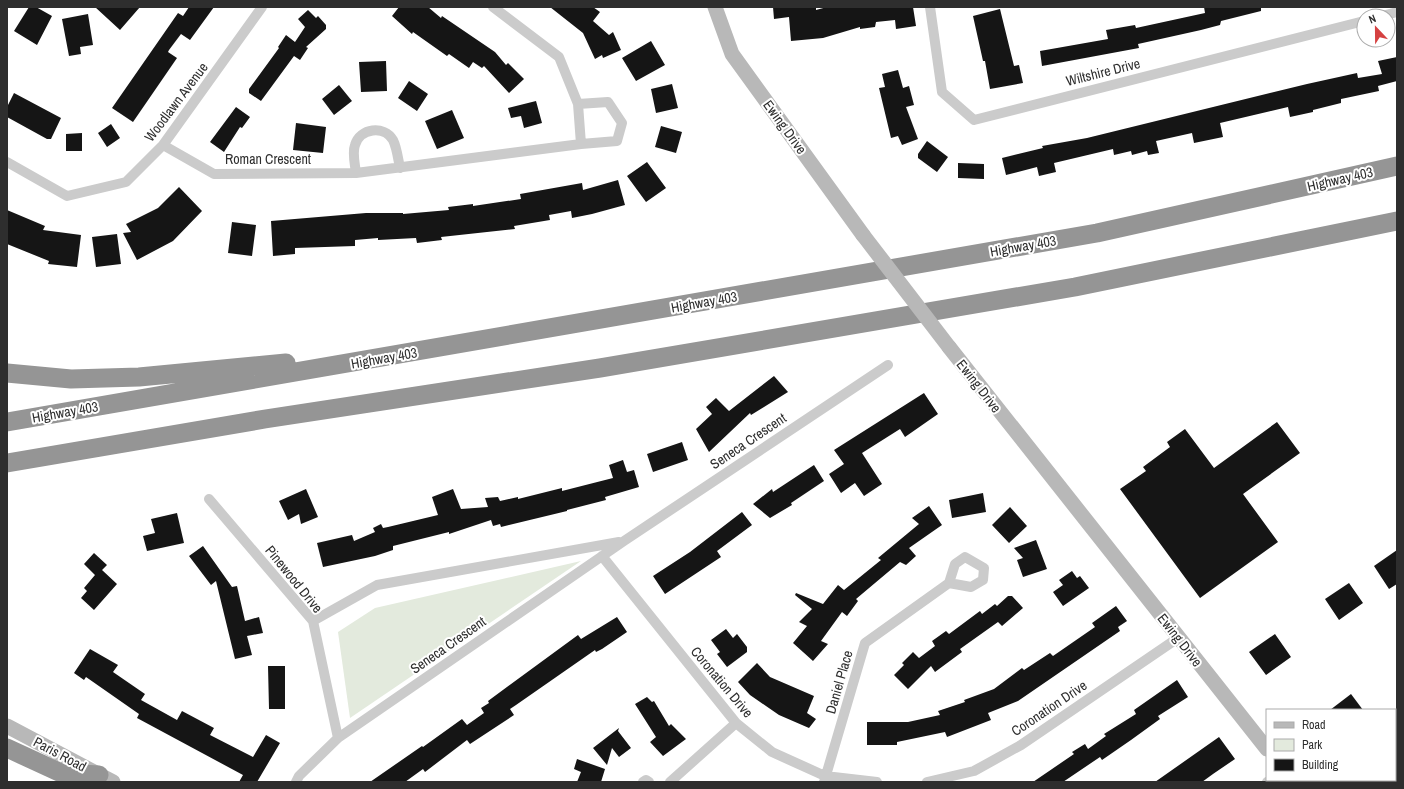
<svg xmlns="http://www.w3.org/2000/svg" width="1404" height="789" viewBox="0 0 1404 789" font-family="'Archivo Narrow',sans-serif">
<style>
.green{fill:#e3eadd}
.building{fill:#151515}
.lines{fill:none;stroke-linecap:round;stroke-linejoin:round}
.street{stroke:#cbcbcb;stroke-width:10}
.secondary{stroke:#b8b8b8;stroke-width:15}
.highway{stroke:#959595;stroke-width:19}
.secondary-bridge{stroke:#b8b8b8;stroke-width:15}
.labels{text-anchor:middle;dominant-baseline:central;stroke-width:4;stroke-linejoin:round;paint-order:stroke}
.street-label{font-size:14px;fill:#2e2e2e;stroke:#fff}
</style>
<rect width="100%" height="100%" fill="#fff"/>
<path class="green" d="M 581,561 L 350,718 L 338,632 L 375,608 Z"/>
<path class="building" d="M 29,7 L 36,7 L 52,16 L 37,45 L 14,31 Z
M 95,7 L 140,7 L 120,30 Z
M 189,7 L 214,7 L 190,40 L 181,34 L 169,50 L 168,52 L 177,58 L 133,122 L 112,108 L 178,13 L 183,16 Z
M 399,7 L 428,7 L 441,18 L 442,16 L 495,52 L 506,65 L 508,63 L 524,79 L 509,93 L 484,66 L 482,68 L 473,62 L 469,68 L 449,54 L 447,56 L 413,32 L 412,34 L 392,16 Z
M 550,7 L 593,7 L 600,12 L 593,21 L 609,35 L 613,32 L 621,50 L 603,58 L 602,55 L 595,59 L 583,33 Z
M 773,7 L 816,7 L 816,10 L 827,7 L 913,7 L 916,26 L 896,29 L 895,20 L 876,22 L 875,27 L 860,29 L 860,27 L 823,38 L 791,41 L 789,17 L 774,19 Z
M 1204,7 L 1261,7 L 1261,11 L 1221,21 L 1220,25 L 1201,30 L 1138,44 L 1139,48 L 1042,66 L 1040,51 L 1108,39 L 1106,30 L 1135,25 L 1136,28 L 1205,13 Z
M 1000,9 L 1014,66 L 1019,65 L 1023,83 L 990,89 L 985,61 L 983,61 L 973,16 Z
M 308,10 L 316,18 L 318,16 L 326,25 L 326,29 L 306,47 L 308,48 L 300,60 L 294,56 L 261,101 L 249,93 L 249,89 L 279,48 L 278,47 L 286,35 L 295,42 L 305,27 L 298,19 Z
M 88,14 L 93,45 L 80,47 L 81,54 L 69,56 L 62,19 Z
M 651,41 L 665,65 L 636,81 L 622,58 Z
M 1397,57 L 1397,81 L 1378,86 L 1379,91 L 1341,99 L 1341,103 L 1313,110 L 1313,112 L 1290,117 L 1288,107 L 1220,123 L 1223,137 L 1194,143 L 1192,133 L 1156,141 L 1159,153 L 1148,155 L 1147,151 L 1132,155 L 1131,151 L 1114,155 L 1113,149 L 1054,163 L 1056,172 L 1039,176 L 1037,167 L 1006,175 L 1002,158 L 1043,148 L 1042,146 L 1087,138 L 1307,84 L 1357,73 L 1358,78 L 1382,74 L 1378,61 Z
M 386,61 L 387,91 L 361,92 L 359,62 Z
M 898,70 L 903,88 L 909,86 L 914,105 L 906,107 L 918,139 L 902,145 L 898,136 L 891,138 L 879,88 L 885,87 L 882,74 Z
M 409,81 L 428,94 L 417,111 L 398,98 Z
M 672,84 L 678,108 L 656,113 L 651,89 Z
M 339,85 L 352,101 L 334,115 L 322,99 Z
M 14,93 L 61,118 L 51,139 L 47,139 L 7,117 L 7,107 Z
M 536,101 L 542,123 L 524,128 L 521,116 L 511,118 L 508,108 Z
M 236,107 L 250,117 L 242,128 L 240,127 L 224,152 L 210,142 Z
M 452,110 L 464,138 L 437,149 L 425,121 Z
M 296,123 L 326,127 L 323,153 L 293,150 Z
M 111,124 L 120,138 L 107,147 L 98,133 Z
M 661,126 L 682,132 L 676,153 L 655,147 Z
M 82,133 L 82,151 L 66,151 L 66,134 Z
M 927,141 L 948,157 L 937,172 L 918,158 L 918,154 Z
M 647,162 L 666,188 L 646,202 L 627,176 Z
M 958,163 L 984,164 L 984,179 L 958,178 Z
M 618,180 L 625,205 L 592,214 L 572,218 L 571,211 L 549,215 L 550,220 L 514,226 L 515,229 L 441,237 L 442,240 L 417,243 L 416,238 L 378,240 L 378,238 L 355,240 L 355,246 L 295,248 L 295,254 L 273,256 L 271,221 L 366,213 L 403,213 L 403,214 L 449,210 L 448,207 L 473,204 L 473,206 L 521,199 L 520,194 L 582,183 L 583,190 Z
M 179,187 L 202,211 L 173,241 L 137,260 L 123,233 L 131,232 L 126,224 L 158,208 Z
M 7,210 L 45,226 L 43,230 L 81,235 L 77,267 L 48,264 L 49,261 L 7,244 Z
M 232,222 L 256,225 L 252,256 L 228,253 Z
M 117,234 L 121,264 L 96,267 L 92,237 Z
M 774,376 L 788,392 L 751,415 L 750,413 L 709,452 L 696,429 L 712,414 L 706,407 L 716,398 L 729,411 Z
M 924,393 L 938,414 L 905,437 L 900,429 L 862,453 L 882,484 L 864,496 L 855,483 L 841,493 L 829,474 L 844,464 L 834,450 Z
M 1277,422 L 1300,453 L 1243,494 L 1278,542 L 1200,598 L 1120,489 L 1146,471 L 1143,467 L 1170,447 L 1167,442 L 1185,429 L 1214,468 Z
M 682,442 L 688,460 L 653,472 L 647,454 Z
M 623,460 L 627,472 L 634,470 L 639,487 L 605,497 L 606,500 L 567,510 L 567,511 L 501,527 L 500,524 L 493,526 L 491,520 L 449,534 L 449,532 L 393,546 L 393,550 L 375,556 L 323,567 L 317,543 L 352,535 L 354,541 L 375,532 L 373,528 L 381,524 L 383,528 L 388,527 L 438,515 L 432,497 L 453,489 L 461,509 L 488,507 L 485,498 L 498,497 L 500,501 L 518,497 L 518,499 L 562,488 L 562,491 L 613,478 L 609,465 Z
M 814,465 L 824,481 L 791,503 L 792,505 L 770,518 L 753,504 L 772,489 L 773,492 Z
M 306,489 L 318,517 L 301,524 L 299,514 L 288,520 L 279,501 Z
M 983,493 L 986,512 L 952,518 L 949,500 Z
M 929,506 L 942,525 L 909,548 L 916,556 L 906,565 L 900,562 L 856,599 L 858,601 L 847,616 L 842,612 L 821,641 L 828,644 L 813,661 L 793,643 L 807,626 L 799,622 L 812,609 L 795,595 L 796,593 L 823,604 L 838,585 L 844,590 L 881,560 L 878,558 L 919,524 L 912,518 Z
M 1010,507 L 1027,526 L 1009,543 L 992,525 Z
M 742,512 L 752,525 L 717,551 L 721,557 L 665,594 L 653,576 L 690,552 Z
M 177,513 L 184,543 L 147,551 L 143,536 L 155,533 L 151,519 Z
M 1036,540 L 1047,569 L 1023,577 L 1017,560 L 1023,558 L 1014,548 Z
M 203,546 L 232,587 L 237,586 L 245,621 L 259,617 L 263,633 L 247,636 L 252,655 L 235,659 L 216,581 L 211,585 L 189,556 Z
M 1397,550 L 1397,584 L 1389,589 L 1374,566 Z
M 94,553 L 107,565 L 102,570 L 117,584 L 94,610 L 81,598 L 87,591 L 84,588 L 95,575 L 84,564 Z
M 1072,571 L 1077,578 L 1080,576 L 1089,588 L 1063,606 L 1053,592 L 1063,585 L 1059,580 Z
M 1349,583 L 1363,603 L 1339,620 L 1325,599 Z
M 1008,596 L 1012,596 L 1023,608 L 1002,626 L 998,622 L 960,649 L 962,652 L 935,672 L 931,666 L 908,689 L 894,675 L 904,665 L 902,663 L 913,652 L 919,658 L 935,646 L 932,641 L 946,631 L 949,634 L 980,611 L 982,614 L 995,604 L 997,606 Z
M 1116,606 L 1127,621 L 1118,627 L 1120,631 L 1018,701 L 988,713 L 991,720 L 947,737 L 945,732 L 897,742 L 897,745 L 867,745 L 867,722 L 908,722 L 940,715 L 938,711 L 965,702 L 964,700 L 994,689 L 1022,668 L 1024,670 L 1050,653 L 1053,656 L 1095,627 L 1092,623 Z
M 617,617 L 627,632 L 602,649 L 596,652 L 595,650 L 516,705 L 510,709 L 514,715 L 470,744 L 467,740 L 425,772 L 423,769 L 405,782 L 370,782 L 422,746 L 423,747 L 462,719 L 467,725 L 484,713 L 481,708 L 489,703 L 488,701 L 578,635 L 581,639 Z
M 726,629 L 733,638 L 737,634 L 747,647 L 747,652 L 727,667 L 717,654 L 720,652 L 711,640 Z
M 1275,634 L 1291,657 L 1266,675 L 1249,652 Z
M 90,649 L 118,665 L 113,672 L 145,694 L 141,700 L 177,720 L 182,711 L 214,728 L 210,735 L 253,757 L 266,735 L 280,743 L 257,782 L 239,782 L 243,775 L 137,718 L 139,714 L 86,677 L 84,680 L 74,673 Z
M 757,663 L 770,677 L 814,696 L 807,713 L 816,719 L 809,728 L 779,715 L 750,695 L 738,682 Z
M 268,666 L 285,666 L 285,709 L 269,709 Z
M 1177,680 L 1188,697 L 1158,716 L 1160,719 L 1131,740 L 1102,760 L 1100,757 L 1063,782 L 1033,782 L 1074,754 L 1072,752 L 1085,744 L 1088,749 L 1106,736 L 1104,734 L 1136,714 L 1134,710 Z
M 1351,694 L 1363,710 L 1330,710 Z
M 647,697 L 652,702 L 654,701 L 669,726 L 671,724 L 686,739 L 663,756 L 650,742 L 656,737 L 635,704 Z
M 619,728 L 618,731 L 631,748 L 619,757 L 612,748 L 607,765 L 593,748 Z
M 1219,737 L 1235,759 L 1213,774 L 1202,782 L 1155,782 Z
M 577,759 L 605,769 L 601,782 L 577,782 L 581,772 L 574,769 Z"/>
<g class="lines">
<path class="street" d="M 493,7 L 559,57 L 578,104 L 581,144
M 930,7 L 942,92 L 974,120 L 1364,21
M 1382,16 L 1397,12
M 163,145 L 214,174 L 356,173 L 581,144 L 617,141 L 622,123 L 608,102 L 578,104
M 7,162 L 67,196 L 126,182 L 163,145 L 262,7
M 356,173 C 355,164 352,153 355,145 C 360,128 384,125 393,140 C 397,148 398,159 400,168
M 209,499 L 313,621 L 338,738
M 602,556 L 736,723 L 772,752 L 825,776 L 877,782
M 313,621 L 377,585 L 619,542
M 296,782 L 299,776 L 338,738 L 624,541 L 888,365
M 643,782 L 646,780 L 649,782
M 670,782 L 736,723
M 824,782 L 865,643 L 949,583 L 955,564 L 965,557 L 984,568 L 983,580 L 971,587 L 949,583
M 927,782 L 974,771 L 1021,745 L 1178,638
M 1267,782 L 1271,780"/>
<path class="secondary" d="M 715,7 L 732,54 L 863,235
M 949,347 L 1267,749
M 7,726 L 113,782
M 1292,780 L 1293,782"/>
<path class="highway" d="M 7,373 L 71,379 L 139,377 L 286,363
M 7,422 L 1097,233 L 1397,166
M 7,463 L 265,419 L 600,368 L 1075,287 L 1397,221
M 7,748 L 61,773 L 99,775"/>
<path class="secondary-bridge" d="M 863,235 L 949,347"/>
</g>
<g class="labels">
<g class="street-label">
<text transform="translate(1103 72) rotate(-14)">Wiltshire Drive</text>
<text transform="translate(176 102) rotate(-53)">Woodlawn Avenue</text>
<text transform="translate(785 127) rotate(54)">Ewing Drive</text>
<text x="268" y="159">Roman Crescent</text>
<text transform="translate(1340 179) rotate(-13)">Highway 403</text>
<text transform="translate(1023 246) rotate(-10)">Highway 403</text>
<text transform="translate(704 302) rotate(-10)">Highway 403</text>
<text transform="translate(384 358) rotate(-10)">Highway 403</text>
<text transform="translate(979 386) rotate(52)">Ewing Drive</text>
<text transform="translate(65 412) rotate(-10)">Highway 403</text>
<text transform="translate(748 441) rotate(-34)">Seneca Crescent</text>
<text transform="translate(294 579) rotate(51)">Pinewood Drive</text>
<text transform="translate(1180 640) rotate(52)">Ewing Drive</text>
<text transform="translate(448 645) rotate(-35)">Seneca Crescent</text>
<text transform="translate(722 682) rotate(50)">Coronation Drive</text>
<text transform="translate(839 682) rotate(-74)">Daniel Place</text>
<text transform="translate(1049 708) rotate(-34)">Coronation Drive</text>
<text transform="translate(60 754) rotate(28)">Paris Road</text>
</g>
</g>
<rect width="1404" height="789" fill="none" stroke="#2e2e2e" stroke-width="16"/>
<rect x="1266" y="709" width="130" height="72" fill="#ffffff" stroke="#ababab"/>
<rect x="1274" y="722" width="20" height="6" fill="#b8b8b8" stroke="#ababab"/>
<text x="1302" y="729" font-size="12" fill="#2e2e2e">Road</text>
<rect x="1274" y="739" width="20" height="12" fill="#e3eadd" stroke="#ababab"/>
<text x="1302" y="749" font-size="12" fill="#2e2e2e">Park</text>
<rect x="1274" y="759" width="20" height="12" fill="#151515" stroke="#ababab"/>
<text x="1302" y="769" font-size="12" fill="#2e2e2e">Building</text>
<g transform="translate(1376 28) rotate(338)"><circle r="19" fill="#ffffff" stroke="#ababab"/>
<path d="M0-3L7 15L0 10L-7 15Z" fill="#d54141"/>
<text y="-6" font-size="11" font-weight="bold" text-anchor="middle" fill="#2e2e2e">N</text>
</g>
</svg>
